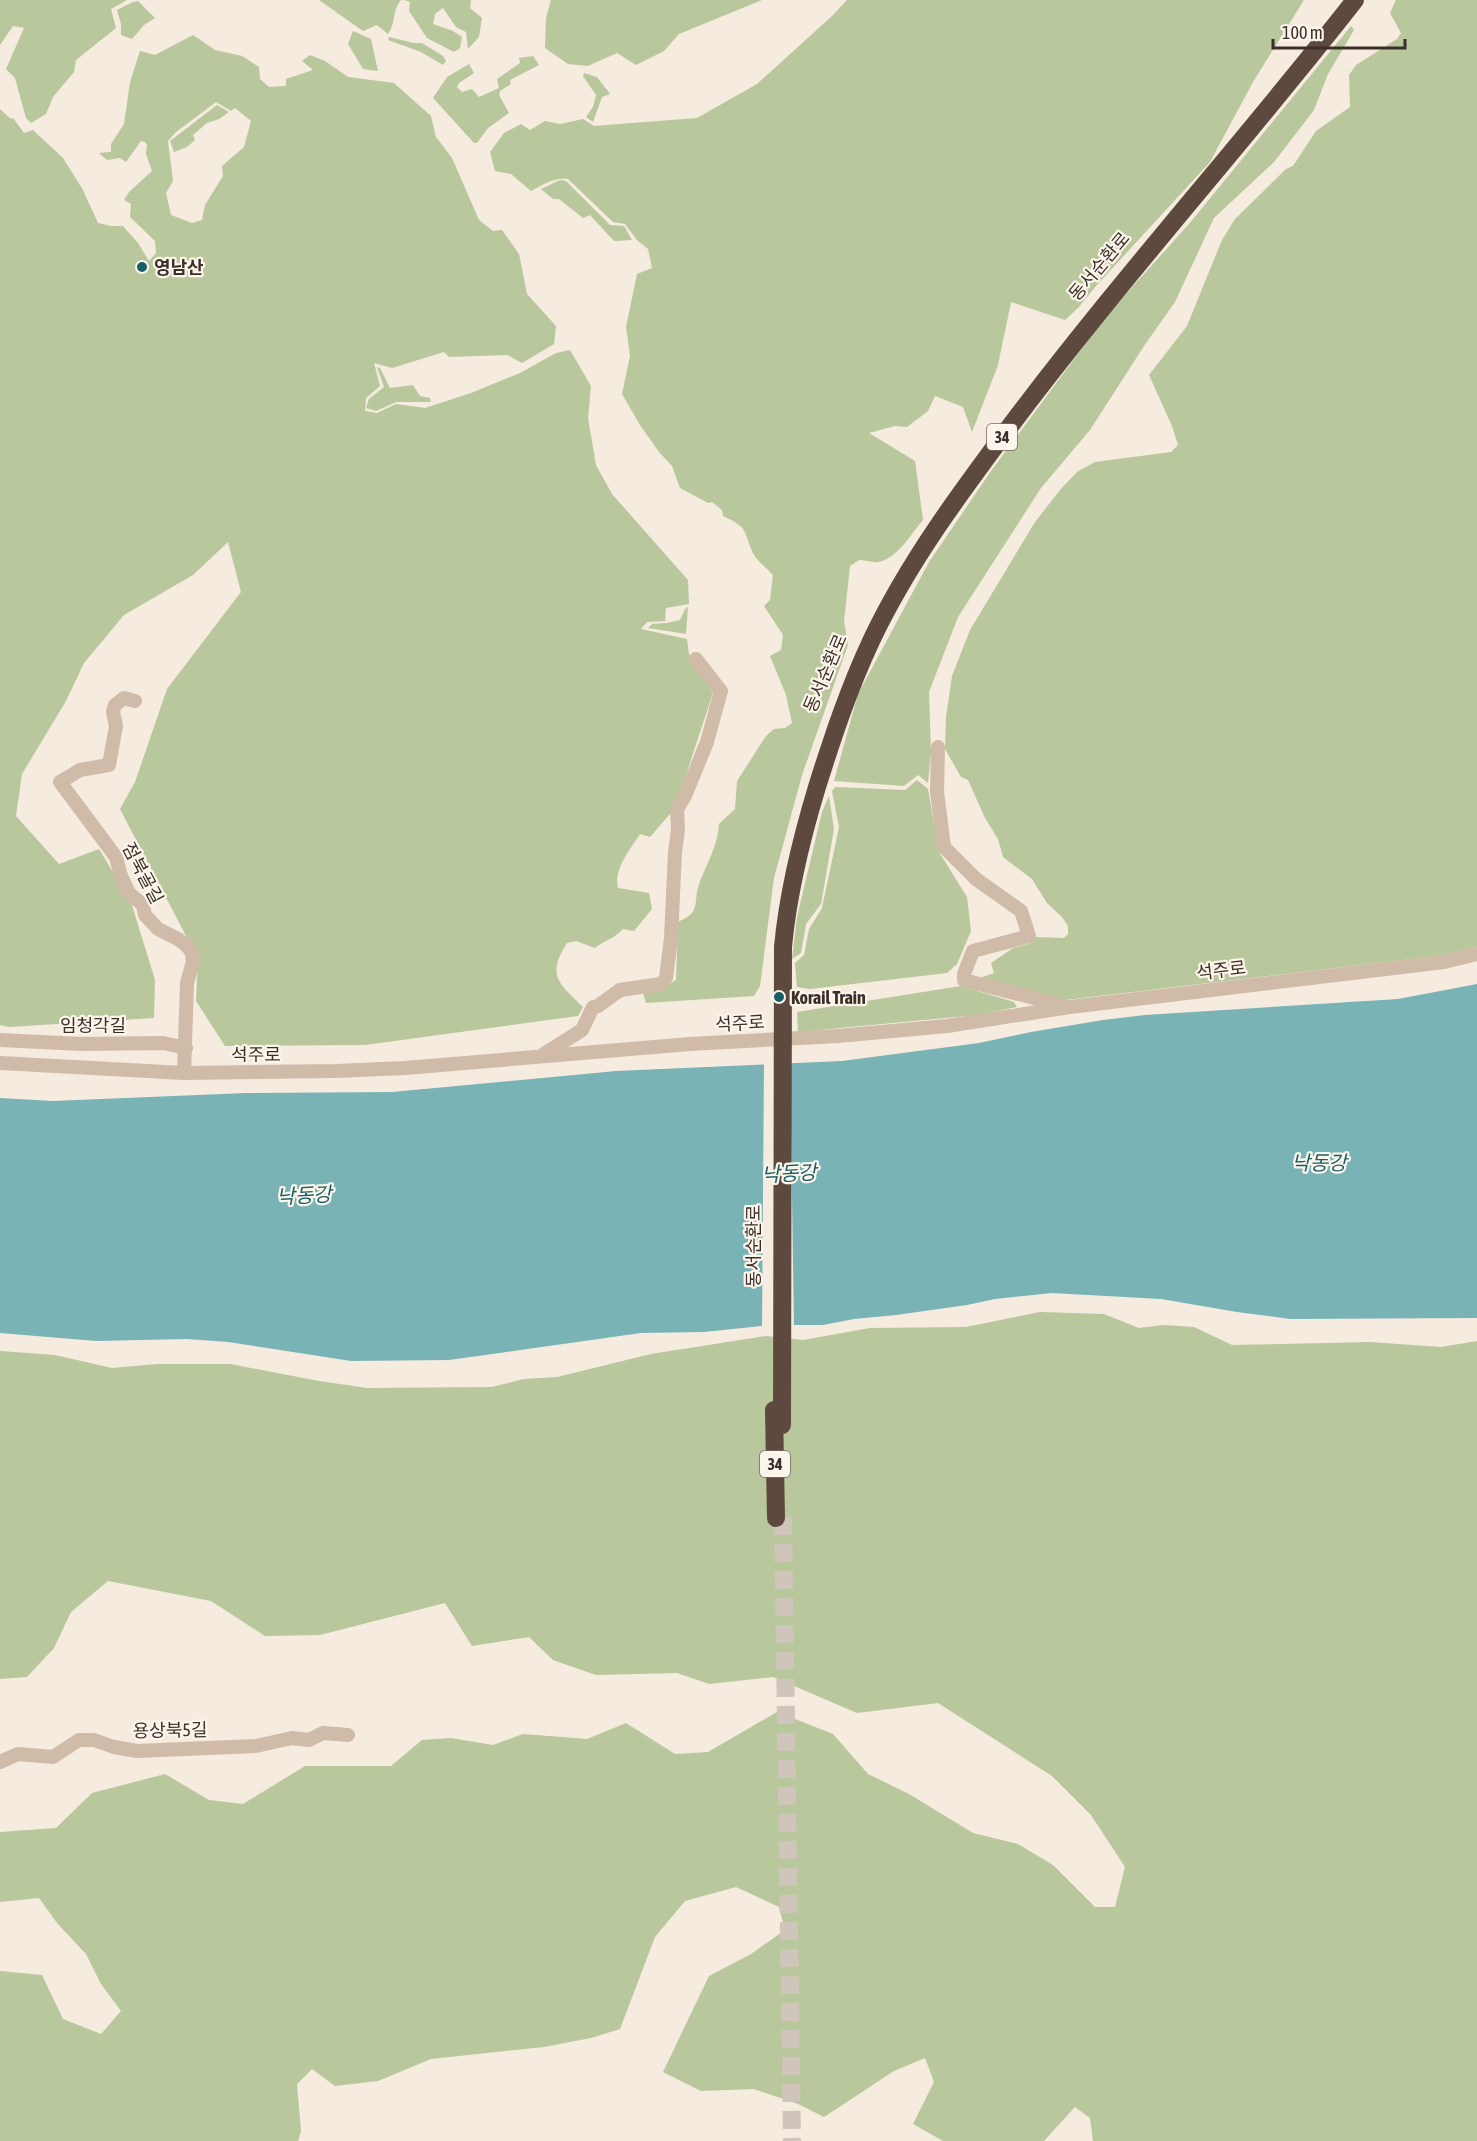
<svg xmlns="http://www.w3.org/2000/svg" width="1477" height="2141" viewBox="0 0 1477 2141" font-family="'Asap Condensed','Noto Sans KR',sans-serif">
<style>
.green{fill:#b8c79c;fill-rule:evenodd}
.water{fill:#79b3b6}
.pier{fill:#f5ebde}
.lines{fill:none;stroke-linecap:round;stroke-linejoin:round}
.highway-tunnel{stroke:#d0c5ba;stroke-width:18;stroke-dasharray:18 9;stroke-linecap:butt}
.minor{stroke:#d0baa8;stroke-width:14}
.highway{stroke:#5e493f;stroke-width:18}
.highway-bridge{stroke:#5e493f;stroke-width:18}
.poi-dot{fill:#195e63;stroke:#fcf5ec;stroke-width:2}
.labels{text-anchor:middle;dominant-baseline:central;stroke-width:4.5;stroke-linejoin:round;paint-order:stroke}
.shield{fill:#fcf5ec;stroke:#766a64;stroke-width:1.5}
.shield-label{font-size:16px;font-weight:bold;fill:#3c2f29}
.street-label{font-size:18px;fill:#3c2f29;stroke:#fcf5ec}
.poi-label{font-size:18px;font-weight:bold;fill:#3c2f29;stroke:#fcf5ec;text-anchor:start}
.water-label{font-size:20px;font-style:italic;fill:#195e63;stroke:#fcf5ec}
</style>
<rect width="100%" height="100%" fill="#f5ebde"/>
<path class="green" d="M 0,0 L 127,0 L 111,9 L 116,28 L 76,60 L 74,72 L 53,97 L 46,114 L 31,123 L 26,118 L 15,78 L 6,69 L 24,28 L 13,26 L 0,45 Z
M 319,0 L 401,0 C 392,10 396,23 388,34 L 377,25 L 363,31 Z
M 404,0 L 471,0 L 470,8 L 482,18 L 479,37 L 468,49 L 466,32 L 456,27 L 443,8 L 435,14 L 433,24 L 453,31 L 462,37 L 460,48 L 454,52 L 427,38 L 409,11 L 410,2 Z
M 551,0 L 762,0 L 679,34 L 664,51 L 636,65 L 617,53 L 588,66 L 568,64 L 545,48 L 546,18 Z
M 847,0 L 1304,0 L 1253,82 L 1210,162 L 1096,286 L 1078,308 L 1065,320 L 1011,302 L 998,365 L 972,432 L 963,407 L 935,396 L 928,411 L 907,427 L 895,426 L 869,433 L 915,461 L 923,520 C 911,534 897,559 878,562 C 873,563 865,560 859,560 L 850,566 L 844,621 L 848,645 L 802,775 L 774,878 L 760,986 L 754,996 L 646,1003 L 643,993 L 662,989 L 676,980 L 678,922 C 682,920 688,917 691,914 C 698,906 695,896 698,887 C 705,866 718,847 719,824 L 735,809 L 737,781 L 766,736 L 774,729 L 785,728 L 792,723 L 786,695 L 770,656 L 781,650 L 783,635 L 764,606 L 770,600 L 773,575 C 767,568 757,561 753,553 C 742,529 750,529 723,516 L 722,510 L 712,502 L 708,503 L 680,488 L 672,466 L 659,452 L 640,425 L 622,394 L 630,356 L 626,327 L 637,274 L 652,268 L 648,249 L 637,240 L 625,224 L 613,222 L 568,179 C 554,177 542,185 531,191 L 511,174 L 495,171 L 490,152 L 504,133 L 521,124 L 530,130 L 545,121 L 560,124 L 583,119 L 594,126 L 697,118 L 757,84 L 832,16 Z
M 1396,0 L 1477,0 L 1477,947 L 1445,955 L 1065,1000 L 977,979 L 994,973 L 991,963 L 1013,948 L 1031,943 L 1036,937 L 1064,938 L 1068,934 L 1068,926 L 1062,917 L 1047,903 L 1032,879 L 1003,857 L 998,839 L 985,818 L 968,780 L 961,777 L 945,749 L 946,717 L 952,676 L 970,630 L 1035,522 L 1060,490 L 1077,472 L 1095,462 L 1171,452 L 1178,445 L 1172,426 L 1149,375 L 1187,326 L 1222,240 L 1235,219 L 1286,169 L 1293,166 L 1316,131 L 1350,107 L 1349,75 L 1356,65 L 1397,39 L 1401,33 L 1390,13 Z
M 138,1 L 155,18 L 144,25 L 132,39 L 121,35 L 121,24 L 117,10 L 133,2 Z
M 1351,26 L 1354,30 L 1328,74 L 1314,110 L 1274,162 L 1214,218 L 1175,302 L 1144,346 L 1090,430 L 1041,488 L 958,617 L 929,692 L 931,752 L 928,783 L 918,775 L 904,786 L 834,781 L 858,694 L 929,562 L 991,471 L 1106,316 L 1189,224 Z
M 353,31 L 371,39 L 378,71 L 363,69 L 348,44 Z
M 193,35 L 215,50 L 242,56 L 259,67 L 260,79 L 269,87 L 286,86 L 286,79 L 313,70 L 302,61 L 310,55 L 325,61 L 348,77 L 394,83 L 431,116 L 436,137 L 452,158 L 479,220 L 493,231 L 502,230 L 519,254 L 527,294 L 556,326 L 554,344 L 522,363 L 507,355 L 449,357 L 444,352 L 392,368 L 374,363 L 380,386 L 366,398 L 365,411 L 377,413 L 396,404 L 425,408 L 471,393 L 520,373 L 556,353 L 570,350 L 591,386 L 588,418 L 596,465 L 612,494 L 688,580 L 689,604 L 666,608 L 665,621 L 647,622 L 641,629 L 687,639 L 689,654 L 713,693 L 678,799 L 670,814 L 650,837 L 640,834 C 631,848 613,870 618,888 L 649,893 L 652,909 L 634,931 L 623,929 C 613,940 606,939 595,948 L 576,941 L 567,943 C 546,976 559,983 583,1007 L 578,1016 L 365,1045 L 225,1046 L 196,1001 L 198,959 L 120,809 L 135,782 L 167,689 L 241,592 L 228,542 L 193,575 L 124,615 L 84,663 L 66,701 L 22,774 L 16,816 L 59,864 L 99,849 L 131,902 L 155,980 L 154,1018 L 9,1027 L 0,1025 L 0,109 L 11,119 L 13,118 L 24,133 L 33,130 L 63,158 L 83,190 L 98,223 L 111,226 L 123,226 L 138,243 L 149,261 L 156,253 L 155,241 L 130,217 L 131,204 L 124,200 L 129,192 L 152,171 L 146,154 L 147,145 L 145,142 L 141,141 L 126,162 L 120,158 L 107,160 L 99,153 L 111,152 L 111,144 L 124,124 L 130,82 L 140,51 L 155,55 ZM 216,102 L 231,111 L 235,108 L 251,121 L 244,147 L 222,166 L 223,176 L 205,205 L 202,220 L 192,223 L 171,215 L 166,193 L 173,181 L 168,141 L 176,132 Z
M 389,37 L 414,43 L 422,43 L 443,56 L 446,61 L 443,65 L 421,52 L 388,40 Z
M 533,56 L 539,65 L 510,80 L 511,84 L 500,91 L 499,95 L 509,113 L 488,128 L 477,143 L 474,143 L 433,98 L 447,77 L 469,64 L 474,73 L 459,83 L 457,87 L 462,92 L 472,89 L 479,97 L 499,88 L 497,79 L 520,63 L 519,58 Z
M 584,73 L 597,77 L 610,94 L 602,97 L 593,122 L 586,117 L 593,107 L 596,95 L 583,76 Z
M 217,105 L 229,112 L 219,119 L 207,123 L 193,135 L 195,140 L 187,147 L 174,152 L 170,141 Z
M 560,180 L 566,181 L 610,225 L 624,226 L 632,240 L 614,241 L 590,215 L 583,218 L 559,199 L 553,199 L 541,189 Z
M 377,367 L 380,368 L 390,388 L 413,385 L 420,396 L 430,398 L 431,402 L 396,402 L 376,411 L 366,408 L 369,399 L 384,387 Z
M 688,607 L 686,634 L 648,628 L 652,624 L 667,623 L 680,620 L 685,609 Z
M 917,780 L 928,789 L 939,852 L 967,897 L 971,931 L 957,964 L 947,973 L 810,989 L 797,987 L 795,963 L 804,955 L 809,929 L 822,908 L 839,827 L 832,791 L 835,787 L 905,790 Z
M 829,796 L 834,829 L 821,904 L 806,924 L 801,953 L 792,959 L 797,917 L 822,812 Z
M 961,986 L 1014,1002 L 1017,1007 L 977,1015 L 798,1032 L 797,1012 Z
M 1040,1312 L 1104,1314 L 1139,1328 L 1163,1325 L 1194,1327 L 1232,1345 L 1370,1342 L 1441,1347 L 1477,1341 L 1477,2141 L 1093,2141 L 1090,2118 L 1075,2107 L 1044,2141 L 943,2141 L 913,2124 L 934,2082 L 925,2058 L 894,2071 L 824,2117 L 798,2104 L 754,2089 L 701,2091 L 663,2072 L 709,1976 L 751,1954 L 785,1930 L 779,1907 L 736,1887 L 685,1901 L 655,1937 L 620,2029 L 591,2038 L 544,2047 L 431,2059 L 378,2081 L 335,2086 L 312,2069 L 297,2084 L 301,2131 L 298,2141 L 0,2141 L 0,1971 L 42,1975 L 63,2019 L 101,2034 L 121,2011 L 101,1984 L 86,1954 L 57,1923 L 39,1898 L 0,1902 L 0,1832 L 56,1828 L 92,1793 L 165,1774 L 209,1800 L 243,1804 L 305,1766 L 391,1766 L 422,1740 L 451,1738 L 493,1745 L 523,1734 L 587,1739 L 626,1723 L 675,1754 L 708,1752 L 777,1712 L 833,1734 L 868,1774 L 909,1794 L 973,1833 L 1018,1844 L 1053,1865 L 1095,1907 L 1115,1907 L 1125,1867 L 1091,1815 L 1052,1776 L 938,1703 L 857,1713 L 773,1677 L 709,1684 L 677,1673 L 596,1675 L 553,1660 L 529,1637 L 472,1646 L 445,1603 L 320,1635 L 265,1636 L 211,1601 L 108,1581 L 71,1612 L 54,1648 L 27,1677 L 0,1679 L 0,1351 L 55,1355 L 112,1368 L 157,1364 L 230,1364 L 319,1381 L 367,1388 L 492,1387 L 524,1379 L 557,1377 L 651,1354 L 766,1336 L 803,1340 L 870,1328 L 966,1327 Z"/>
<path class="water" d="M 1477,984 L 1477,1318 L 1290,1319 L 1237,1312 L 1161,1299 L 1052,1293 L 995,1299 L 967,1305 L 896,1315 L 854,1319 L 823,1325 L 770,1325 L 704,1332 L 641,1333 L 449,1360 L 351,1361 L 228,1342 L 187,1339 L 96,1341 L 0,1333 L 0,1098 L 53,1101 L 246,1093 L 392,1092 L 616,1071 L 842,1061 L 979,1043 L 1031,1032 L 1103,1020 L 1145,1015 L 1398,999 Z"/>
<path class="pier" d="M 790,1060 L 794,1329 L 762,1329 L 764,1061 Z"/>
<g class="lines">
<path class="highway-tunnel" d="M 783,1517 L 792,2141"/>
<path class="minor" d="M 135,701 L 124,698 L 115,705 L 113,712 L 116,726 L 109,765 L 80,770 L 60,782 L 116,857 L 121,876 L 129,893 L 143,905 L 145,915 L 158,929 L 178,939 L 187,946 L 192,953 L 193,962 L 187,983 L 184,1073
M 938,747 L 937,792 L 944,847 L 976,879 L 1021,911 L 1029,936 L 973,951 L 964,974 L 964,980 L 1065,1006
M 0,1040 L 82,1044 L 163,1043 L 186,1048
M 544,1054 L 582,1030 L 593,1007 L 598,1006 L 620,990 L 661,984 L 666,978 L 671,938 L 675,852 L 678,830 L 677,809 L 685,796 L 707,742 L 721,691 L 696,659
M 0,1063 L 184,1073 L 336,1071 L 405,1068 L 690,1044 L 838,1036 L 947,1026 L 1070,1007 L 1444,962 L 1477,954
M 0,1762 L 18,1754 L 53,1757 L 79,1740 L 94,1740 L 114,1747 L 137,1751 L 256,1746 L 292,1738 L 309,1740 L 323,1733 L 348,1735"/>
<path class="highway" d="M 783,947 C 788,892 801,840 817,787 C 833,736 849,688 872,639 C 910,559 964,488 1017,417 C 1125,274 1245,141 1355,0
M 774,1410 L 776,1518"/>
<path class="highway-bridge" d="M 782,1425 L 783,947"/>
</g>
<g class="poi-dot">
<circle cx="142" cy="267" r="6"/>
<circle cx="779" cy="997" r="6"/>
</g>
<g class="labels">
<g class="shield">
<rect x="987" y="424" width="30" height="26" rx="4.5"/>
<rect x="760" y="1451" width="30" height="26" rx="4.5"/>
</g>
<g class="shield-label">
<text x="1002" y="437">34</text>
<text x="775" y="1464">34</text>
</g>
<g class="street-label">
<text transform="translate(1099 266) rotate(-50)">동서순환로</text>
<text transform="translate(825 673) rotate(-67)">동서순환로</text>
<text transform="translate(143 873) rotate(62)">점북골길</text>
<text transform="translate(1221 970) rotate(-7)">석주로</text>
<text transform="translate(740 1023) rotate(-3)">석주로</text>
<text x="93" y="1025">임청각길</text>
<text x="256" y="1054">석주로</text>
<text transform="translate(753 1246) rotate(-90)">동서순환로</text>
<text transform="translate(170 1730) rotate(-1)">용상북5길</text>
</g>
<g class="poi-label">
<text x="154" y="267">영남산</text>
<text x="791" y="997">Korail Train</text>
</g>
<g class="water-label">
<text x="1319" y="1162">낙동강</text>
<text transform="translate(789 1173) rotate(-3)">낙동강</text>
<text transform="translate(304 1195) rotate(-3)">낙동강</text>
</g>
</g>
<path d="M1273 39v9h132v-9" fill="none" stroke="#3c2f29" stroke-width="3"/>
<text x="1282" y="39" font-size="18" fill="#3c2f29" stroke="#fcf5ec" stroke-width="4.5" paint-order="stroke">100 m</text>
</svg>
